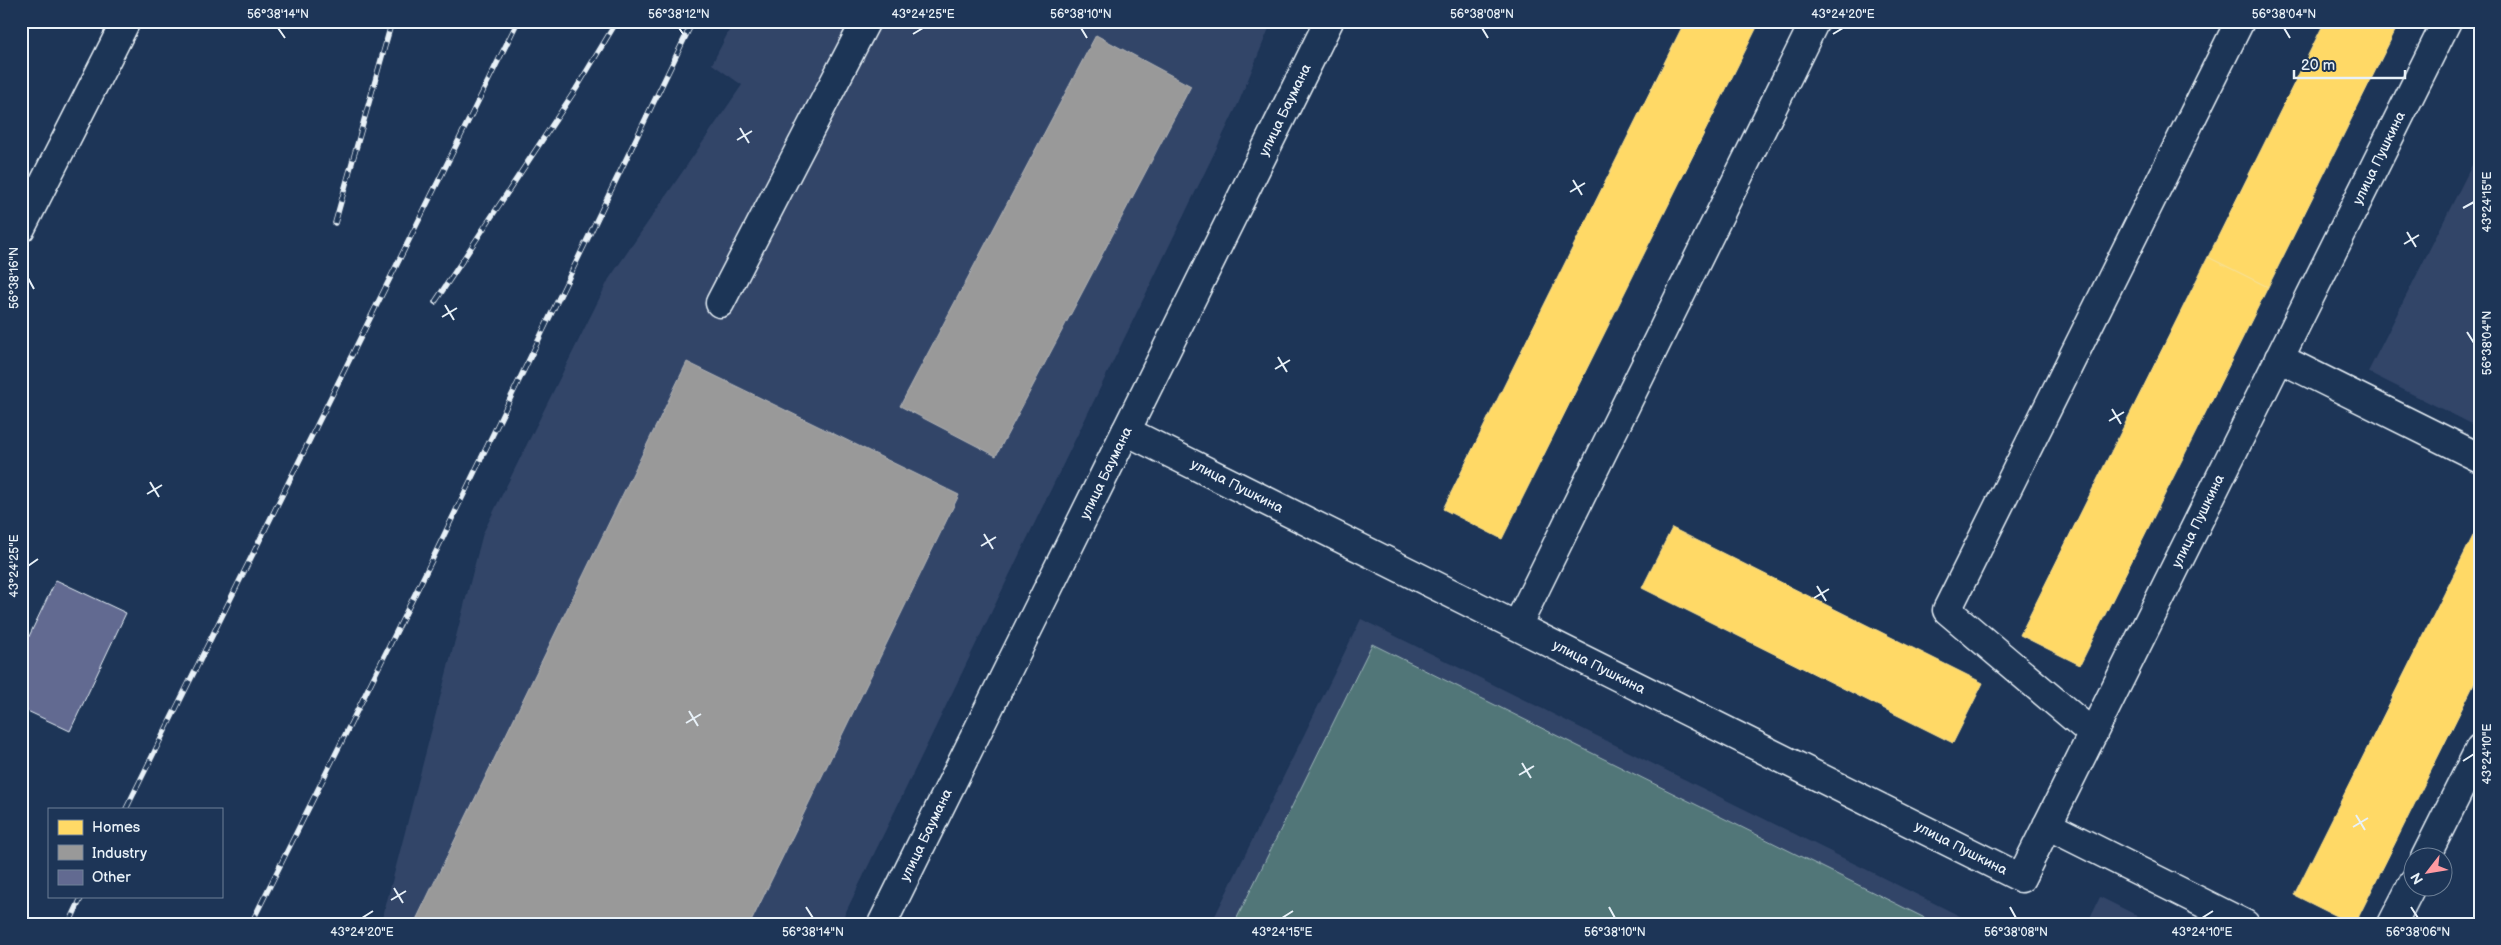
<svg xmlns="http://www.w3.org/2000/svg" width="2501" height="945" viewBox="0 0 2501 945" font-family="'Balsamiq Sans',sans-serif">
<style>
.built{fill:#324568}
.green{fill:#517678;stroke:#9cb4b8}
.homes{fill:#ffd966;stroke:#f8e092}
.industry{fill:#999;stroke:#b1b3b6}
.building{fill:#626a91;stroke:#e8f1f8}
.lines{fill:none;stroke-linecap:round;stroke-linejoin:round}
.minor-casing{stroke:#e8f1f8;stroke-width:31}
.major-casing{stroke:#e8f1f8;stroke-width:31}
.minor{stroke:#1d3557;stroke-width:28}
.major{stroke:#1d3557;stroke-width:28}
.rail-casing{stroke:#e8f1f8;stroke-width:5.5}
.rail{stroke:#1d3557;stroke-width:4;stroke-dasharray:11;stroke-linecap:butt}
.ticks{fill:none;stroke:#e8f1f8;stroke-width:2}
.labels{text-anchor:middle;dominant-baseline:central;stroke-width:5;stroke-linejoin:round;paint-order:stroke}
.street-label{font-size:14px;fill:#e8f1f8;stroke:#1d3557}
.neatline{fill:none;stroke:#e8f1f8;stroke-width:2}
.ticks-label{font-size:12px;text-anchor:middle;fill:#e8f1f8}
</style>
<rect width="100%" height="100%" fill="#1d3557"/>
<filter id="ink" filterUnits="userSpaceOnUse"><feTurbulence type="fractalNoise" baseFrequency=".02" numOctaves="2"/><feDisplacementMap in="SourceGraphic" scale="10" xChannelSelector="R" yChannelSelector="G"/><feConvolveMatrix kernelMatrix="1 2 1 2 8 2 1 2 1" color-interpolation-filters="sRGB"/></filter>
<g filter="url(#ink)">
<path class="built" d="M 734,21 L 1272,21 L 1238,104 L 840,924 L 381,924 L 483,533 L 609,279 L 742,85 L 712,64 Z
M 2480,149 L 2480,428 L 2368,372 Z
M 1361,619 L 1970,921 L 1969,924 L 1211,924 Z
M 2100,897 L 2154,924 L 2087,924 Z"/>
<path class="green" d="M 1372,644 L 1937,924 L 1234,924 Z"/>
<path class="homes" d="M 1685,21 L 1760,21 L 1502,539 L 1443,509 Z
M 2325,21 L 2400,21 L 2268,287 L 2208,257 Z
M 2208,257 L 2268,287 L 2080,665 L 2020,635 Z
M 2480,522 L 2480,672 L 2355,924 L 2352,924 L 2294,895 Z
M 1672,528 L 1983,683 L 1953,743 L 1642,588 Z"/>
<path class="industry" d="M 1096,35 L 1191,86 L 996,456 L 900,406 Z
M 687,362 L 959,495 L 750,924 L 414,924 Z"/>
<path class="building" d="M 56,580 L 126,613 L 70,731 L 21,708 L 21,653 Z"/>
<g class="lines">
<g class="minor-casing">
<path id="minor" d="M 21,228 L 126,21
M 720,303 L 866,21
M 2279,358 L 2480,458
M 1126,431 L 2021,878 L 2447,21
M 1517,626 L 1815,21
M 2093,734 L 1947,610 L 2240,21
M 2047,825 L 2245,924
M 2425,858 L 2480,748
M 2392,924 L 2414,881"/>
</g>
<g class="major-casing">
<path id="major" d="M 882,924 L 1329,21"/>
</g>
<use href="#minor" class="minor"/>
<use href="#major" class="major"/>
<g class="rail-casing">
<path id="rail" d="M 335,223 L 392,21
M 435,302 L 576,89 L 617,21
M 126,809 L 518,21
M 69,924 L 82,896
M 251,924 L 432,560 L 693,21"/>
</g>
<use href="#rail" class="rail"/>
</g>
</g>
<path class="ticks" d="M 278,28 L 285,38M 679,28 L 686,38M 1081,28 L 1087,38M 1482,28 L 1488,38M 2284,28 L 2290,38M 913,34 L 923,28M 1833,34 L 1843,28M 740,128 L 749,143M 737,140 L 752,131M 1573,180 L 1582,195M 1570,192 L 1585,183M 2463,208 L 2474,202M 2407,232 L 2416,247M 2404,244 L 2419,235M 28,278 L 34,289M 445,305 L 454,320M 442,317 L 457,308M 2467,332 L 2474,343M 1278,357 L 1287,372M 1275,369 L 1290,360M 2112,409 L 2121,424M 2109,421 L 2124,412M 150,482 L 159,497M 147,494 L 162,485M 984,534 L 993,549M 981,546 L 996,537M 28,566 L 38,559M 1817,586 L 1826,601M 1814,598 L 1829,589M 689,711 L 698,726M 686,723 L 701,714M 2463,761 L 2474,754M 1522,763 L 1531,778M 1519,775 L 1534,766M 2356,815 L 2365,830M 2353,827 L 2368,818M 394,888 L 403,903M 391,900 L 406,891M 806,907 L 813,918M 1609,907 L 1615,918M 2010,907 L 2016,918M 2411,907 L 2418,918M 362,918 L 373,911M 1282,918 L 1293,911M 2202,918 L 2213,911"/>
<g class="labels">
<g class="street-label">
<text transform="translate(1285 110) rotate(-64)">улица Баумана</text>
<text transform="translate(2379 158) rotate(-64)">улица Пушкина</text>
<text transform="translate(1106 473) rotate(-64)">улица Баумана</text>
<text transform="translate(1237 486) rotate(27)">улица Пушкина</text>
<text transform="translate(2198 521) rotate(-64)">улица Пушкина</text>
<text transform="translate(1599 667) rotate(27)">улица Пушкина</text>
<text transform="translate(926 835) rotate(-64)">улица Баумана</text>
<text transform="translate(1961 848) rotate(27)">улица Пушкина</text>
</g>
</g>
<rect width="2501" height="945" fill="none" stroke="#1d3557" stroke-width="55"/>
<rect x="48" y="808" width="175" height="90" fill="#1d3557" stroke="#6e8097"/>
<rect x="58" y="820" width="25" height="15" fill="#ffd966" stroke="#6e8097"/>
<text x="92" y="832" font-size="15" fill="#e8f1f8">Homes</text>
<rect x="58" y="845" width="25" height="15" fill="#999999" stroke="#6e8097"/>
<text x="92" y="858" font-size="15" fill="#e8f1f8">Industry</text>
<rect x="58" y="870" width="25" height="15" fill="#626a91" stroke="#6e8097"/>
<text x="92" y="882" font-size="15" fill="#e8f1f8">Other</text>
<g transform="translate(2428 872) rotate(239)"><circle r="24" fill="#1d3557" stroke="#6e8097"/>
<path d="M0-4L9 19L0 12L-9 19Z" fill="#ff9aa2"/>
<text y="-8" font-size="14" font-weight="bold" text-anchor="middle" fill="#e8f1f8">N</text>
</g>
<path d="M2294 70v8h111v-8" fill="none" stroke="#e8f1f8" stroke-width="2.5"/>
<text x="2301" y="70" font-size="15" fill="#e8f1f8" stroke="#1d3557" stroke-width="4" paint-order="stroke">20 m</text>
<rect x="28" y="28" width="2446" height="890" class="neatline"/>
<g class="ticks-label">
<text x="278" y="18">56°38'14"N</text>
<text x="679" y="18">56°38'12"N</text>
<text x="923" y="18">43°24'25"E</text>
<text x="1081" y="18">56°38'10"N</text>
<text x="1482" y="18">56°38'08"N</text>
<text x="1843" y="18">43°24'20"E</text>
<text x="2284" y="18">56°38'04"N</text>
<text transform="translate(2487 202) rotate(-90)" y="4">43°24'15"E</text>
<text transform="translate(14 278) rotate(-90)" y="4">56°38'16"N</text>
<text transform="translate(2487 343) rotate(-90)" y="4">56°38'04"N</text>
<text transform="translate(14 566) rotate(-90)" y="4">43°24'25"E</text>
<text transform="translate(2487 754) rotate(-90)" y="4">43°24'10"E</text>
<text x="362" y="936">43°24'20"E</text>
<text x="813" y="936">56°38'14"N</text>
<text x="1282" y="936">43°24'15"E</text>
<text x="1615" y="936">56°38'10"N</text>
<text x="2016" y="936">56°38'08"N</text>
<text x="2202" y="936">43°24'10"E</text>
<text x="2418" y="936">56°38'06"N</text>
</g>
</svg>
